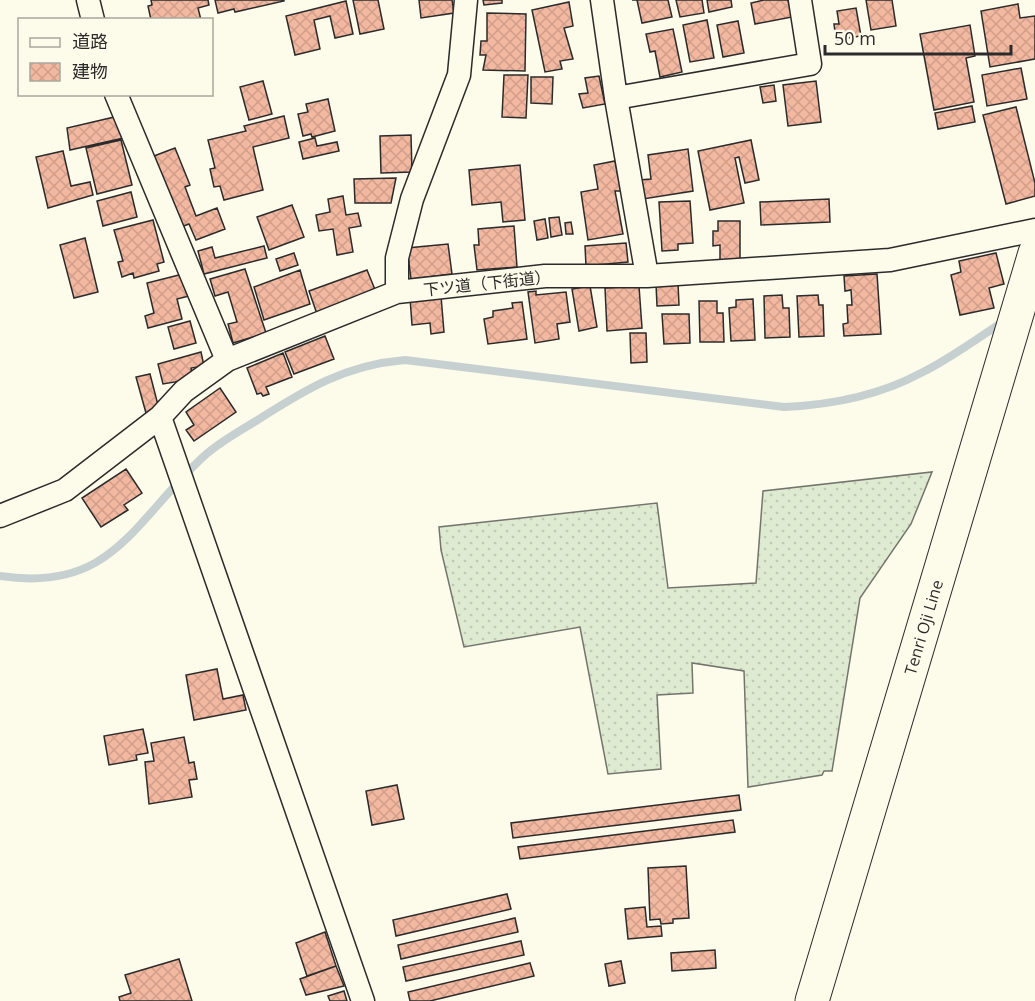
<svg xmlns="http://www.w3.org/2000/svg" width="1035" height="1001" viewBox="0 0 1035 1001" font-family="'Open Sans','Noto Sans JP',sans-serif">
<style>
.grass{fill:url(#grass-dots);stroke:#74746e;stroke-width:1.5}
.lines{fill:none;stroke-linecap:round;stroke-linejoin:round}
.stream{stroke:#c7d0d0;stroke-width:8}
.building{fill:url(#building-cross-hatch);stroke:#2b2b2b;stroke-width:1.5}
.minor-casing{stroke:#2b2b2b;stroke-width:25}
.primary-casing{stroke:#2b2b2b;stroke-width:35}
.minor{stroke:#fdfbea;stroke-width:22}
.primary{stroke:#fdfbea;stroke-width:33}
.labels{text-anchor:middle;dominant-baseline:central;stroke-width:4.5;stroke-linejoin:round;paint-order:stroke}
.street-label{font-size:16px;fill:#2b2b2b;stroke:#fdfbea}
</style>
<defs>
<pattern id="grass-dots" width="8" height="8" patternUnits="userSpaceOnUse" patternTransform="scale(1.5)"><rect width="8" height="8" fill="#deebd1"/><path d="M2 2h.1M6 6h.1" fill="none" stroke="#bfcab4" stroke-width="1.8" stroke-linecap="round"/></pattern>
<pattern id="building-cross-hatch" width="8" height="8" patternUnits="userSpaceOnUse" patternTransform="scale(1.5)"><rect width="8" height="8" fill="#f2b8a0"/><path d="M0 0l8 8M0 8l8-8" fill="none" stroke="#d09e8a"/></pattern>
</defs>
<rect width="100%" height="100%" fill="#fdfbea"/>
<path class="grass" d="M 932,472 L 911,524 L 860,598 L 832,771 L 824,771 L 822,775 L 748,787 L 744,671 L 692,663 L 693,693 L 657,695 L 661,769 L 608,774 L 580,627 L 464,647 L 441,550 L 439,527 L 657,503 L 668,588 L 756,583 L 763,491 Z"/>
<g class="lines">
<path class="stream" d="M 0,576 C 112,593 133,522 203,457 C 218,443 238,432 256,421 C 306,389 345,365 405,360 L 784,407 C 830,405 880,395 921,373 C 950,359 976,339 1003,322"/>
</g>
<path class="building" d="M 151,0 L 208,0 L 209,5 L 198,8 L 201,20 L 151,20 L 148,6 L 152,5 Z
M 215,0 L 284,0 L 284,1 L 235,12 L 234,9 L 218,13 Z
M 353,0 L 378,0 L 384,29 L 360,34 Z
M 419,0 L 452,0 L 454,13 L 421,18 Z
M 483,0 L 502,0 L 502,3 L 484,5 Z
M 632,0 L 668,0 L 672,17 L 642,23 L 637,0 Z
M 676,0 L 702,0 L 704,13 L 680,17 Z
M 707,0 L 731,0 L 732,7 L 709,12 Z
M 764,0 L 788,0 L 792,17 L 755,24 L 751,3 Z
M 866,0 L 892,0 L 896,26 L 871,30 Z
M 346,1 L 353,34 L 335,38 L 330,16 L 314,20 L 320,49 L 295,55 L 286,16 Z
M 569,2 L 573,26 L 564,28 L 573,59 L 560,61 L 562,69 L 545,72 L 532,10 Z
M 1018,4 L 1020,18 L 1035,16 L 1035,59 L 990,67 L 981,11 Z
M 856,8 L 861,36 L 836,40 L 834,24 L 839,24 L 837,11 Z
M 487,13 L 526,14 L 525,71 L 483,70 L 486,55 L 480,55 L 481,41 L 487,41 Z
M 707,20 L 714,58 L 690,62 L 683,25 Z
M 738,21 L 744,53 L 723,57 L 717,25 Z
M 970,25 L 975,56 L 966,58 L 974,102 L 934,110 L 920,34 Z
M 673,29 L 682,72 L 660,77 L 655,51 L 650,52 L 646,34 Z
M 1021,68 L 1027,99 L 987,106 L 982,75 Z
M 504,75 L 528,75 L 526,118 L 502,117 Z
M 599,76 L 605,104 L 583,108 L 579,94 L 588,93 L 585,78 Z
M 531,77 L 553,77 L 552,104 L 531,103 Z
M 263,81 L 272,114 L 249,120 L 240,87 Z
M 816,81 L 821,122 L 788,126 L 783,85 Z
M 774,85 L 776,101 L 763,103 L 760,87 Z
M 328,99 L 335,131 L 312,137 L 311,134 L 303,136 L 298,114 L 308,112 L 306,104 Z
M 972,106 L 975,122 L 938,129 L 935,113 Z
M 1016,107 L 1035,183 L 1035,196 L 1006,204 L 983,115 Z
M 123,115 L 128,137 L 70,150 L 67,128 Z
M 284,116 L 289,138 L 253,147 L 263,190 L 224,200 L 220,186 L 214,187 L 210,169 L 215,168 L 208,140 L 246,131 L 244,126 Z
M 411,135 L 412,172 L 381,173 L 380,136 Z
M 315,138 L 317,146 L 337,142 L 339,151 L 303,159 L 299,142 Z
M 121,140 L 132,185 L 97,194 L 86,148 Z
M 751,140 L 759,180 L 745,183 L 739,157 L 735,158 L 744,203 L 710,210 L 698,151 Z
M 175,148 L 190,185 L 185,187 L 196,216 L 217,208 L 225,229 L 196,240 L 189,224 L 181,227 L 154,156 Z
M 688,149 L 693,191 L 643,199 L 640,180 L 651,179 L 648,155 Z
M 63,151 L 71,186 L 90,182 L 93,195 L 48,208 L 36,157 Z
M 615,161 L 621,191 L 615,191 L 623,234 L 588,240 L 581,192 L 598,189 L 594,165 Z
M 520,165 L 525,220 L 503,222 L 501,202 L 472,205 L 469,170 Z
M 396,178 L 391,203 L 355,203 L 354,179 Z
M 131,192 L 137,217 L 103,226 L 97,201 Z
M 343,196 L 346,215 L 358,213 L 361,226 L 349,228 L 353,252 L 337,255 L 333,229 L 319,231 L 316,215 L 330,212 L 328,199 Z
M 829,199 L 830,222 L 761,225 L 760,202 Z
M 690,201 L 693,243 L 678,244 L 678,250 L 662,251 L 659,202 Z
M 292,205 L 304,237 L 269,250 L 257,217 Z
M 559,217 L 562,235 L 551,237 L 549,218 Z
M 545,219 L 548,238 L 537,240 L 534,221 Z
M 153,220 L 164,262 L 157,264 L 159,271 L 134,278 L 133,273 L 122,277 L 118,262 L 123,261 L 114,230 Z
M 718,221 L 740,221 L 740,259 L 720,260 L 720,245 L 713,246 L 713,231 L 718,231 Z
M 571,222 L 573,234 L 566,234 L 565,223 Z
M 514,226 L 517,267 L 477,270 L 474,245 L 479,245 L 478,229 Z
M 85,238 L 98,292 L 74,298 L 60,245 Z
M 626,243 L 628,262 L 586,266 L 585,246 Z
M 448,244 L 452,274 L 411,279 L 407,248 Z
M 264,246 L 267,258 L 204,274 L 198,251 L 212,247 L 215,258 Z
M 294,253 L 298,265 L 280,271 L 276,259 Z
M 996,253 L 1004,284 L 989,288 L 994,308 L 960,315 L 951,275 L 961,272 L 959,261 Z
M 245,269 L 266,333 L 233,343 L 228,324 L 237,322 L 228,292 L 215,296 L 210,279 Z
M 300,270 L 310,304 L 264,320 L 254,287 Z
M 367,270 L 376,292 L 317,314 L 309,291 Z
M 187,273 L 193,295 L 177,299 L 182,319 L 148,328 L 145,316 L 154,313 L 147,283 Z
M 877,274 L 881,334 L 844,336 L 843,324 L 848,323 L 847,305 L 852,305 L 851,290 L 845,291 L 844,276 Z
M 678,283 L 679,305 L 657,306 L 656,284 Z
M 590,286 L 597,327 L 579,331 L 572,289 Z
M 639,286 L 642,328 L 607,331 L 605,288 Z
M 536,291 L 536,295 L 566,292 L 570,322 L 557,324 L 559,339 L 535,343 L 528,292 Z
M 782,295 L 783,308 L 789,308 L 790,337 L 765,338 L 764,296 Z
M 818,295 L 819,305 L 823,305 L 824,336 L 799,337 L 797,296 Z
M 441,296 L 444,332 L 431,334 L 430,323 L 412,325 L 410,298 Z
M 753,299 L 755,340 L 731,341 L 729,308 L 736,307 L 736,300 Z
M 699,301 L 717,301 L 717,313 L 723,313 L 724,342 L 700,342 Z
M 522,302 L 527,339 L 488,344 L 484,319 L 493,317 L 493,311 L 513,308 L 512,303 Z
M 662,314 L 689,314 L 690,343 L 664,344 Z
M 190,321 L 196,343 L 174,349 L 168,327 Z
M 630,333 L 646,333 L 647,362 L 631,363 Z
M 325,336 L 334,359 L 294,374 L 285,352 Z
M 201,352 L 204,366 L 191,368 L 193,379 L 163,384 L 158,364 Z
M 283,353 L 292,377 L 266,387 L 269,394 L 263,396 L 261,393 L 257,394 L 247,368 Z
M 150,374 L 159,409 L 146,413 L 136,377 Z
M 220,388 L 236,412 L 194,441 L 186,430 L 194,425 L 186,412 Z
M 126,469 L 142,493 L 124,505 L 128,510 L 101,527 L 82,498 Z
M 217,669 L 223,699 L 243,695 L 246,710 L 194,720 L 186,675 Z
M 143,729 L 148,753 L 136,755 L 137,760 L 109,765 L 104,736 Z
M 184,737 L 189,763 L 194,762 L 197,779 L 189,780 L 192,797 L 149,804 L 145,762 L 154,761 L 151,743 Z
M 397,785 L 404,819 L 372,825 L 366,791 Z
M 739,795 L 741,810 L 513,838 L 511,823 Z
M 733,820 L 735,832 L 520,859 L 518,847 Z
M 686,866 L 689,918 L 673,919 L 673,923 L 661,924 L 660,919 L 650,920 L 648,868 Z
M 507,894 L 511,909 L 396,936 L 393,920 Z
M 645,907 L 647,927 L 661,926 L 662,936 L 628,939 L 625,909 Z
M 515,918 L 518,932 L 401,959 L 398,945 Z
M 325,932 L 336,966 L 307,976 L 296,943 Z
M 521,941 L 524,955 L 406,981 L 403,967 Z
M 715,950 L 716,968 L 672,971 L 671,953 Z
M 179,959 L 192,1001 L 120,1001 L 119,997 L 131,993 L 125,975 Z
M 621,961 L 625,983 L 609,986 L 605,964 Z
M 530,963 L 534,976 L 430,1001 L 410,1001 L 408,992 Z
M 336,966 L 344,986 L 306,995 L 300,979 Z
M 344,991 L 347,1001 L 330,1001 L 328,996 Z"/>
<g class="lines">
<g class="minor-casing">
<path id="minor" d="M 88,0 L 93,20
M 602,0 L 616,98 L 647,276
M 116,94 L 227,360
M 616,98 L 810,64 L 800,0
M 397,292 L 397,258 L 412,199 L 459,75 L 466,0
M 160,417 L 363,1001
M 0,516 L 65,490 L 160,417 L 184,391 L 227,360 L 397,292 L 545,276 L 647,276 L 890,260 L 1035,230"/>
</g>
<g class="primary-casing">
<g id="primary">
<path id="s1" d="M 812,1001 L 1035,253"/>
</g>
</g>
<use href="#minor" class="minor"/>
<use href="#primary" class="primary"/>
</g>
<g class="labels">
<g class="street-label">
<text transform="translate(487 283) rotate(-6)">下ツ道（下街道）</text>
<text stroke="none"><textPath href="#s1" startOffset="390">Tenri Oji Line</textPath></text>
</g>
</g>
<rect x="18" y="18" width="195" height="78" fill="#fdfbea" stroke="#a9a89e" stroke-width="1.5"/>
<rect x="30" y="38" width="30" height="9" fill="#fdfbea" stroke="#a9a89e" stroke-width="1.5"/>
<text x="72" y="48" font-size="18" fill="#2b2b2b">道路</text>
<rect x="30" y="63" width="30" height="18" fill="url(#building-cross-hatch)" stroke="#a9a89e" stroke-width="1.5"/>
<text x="72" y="78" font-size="18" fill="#2b2b2b">建物</text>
<path d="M825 45v9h186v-9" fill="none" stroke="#2b2b2b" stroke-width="3"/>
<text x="834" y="45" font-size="18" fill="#2b2b2b" stroke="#fdfbea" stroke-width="4.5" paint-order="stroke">50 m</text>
</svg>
